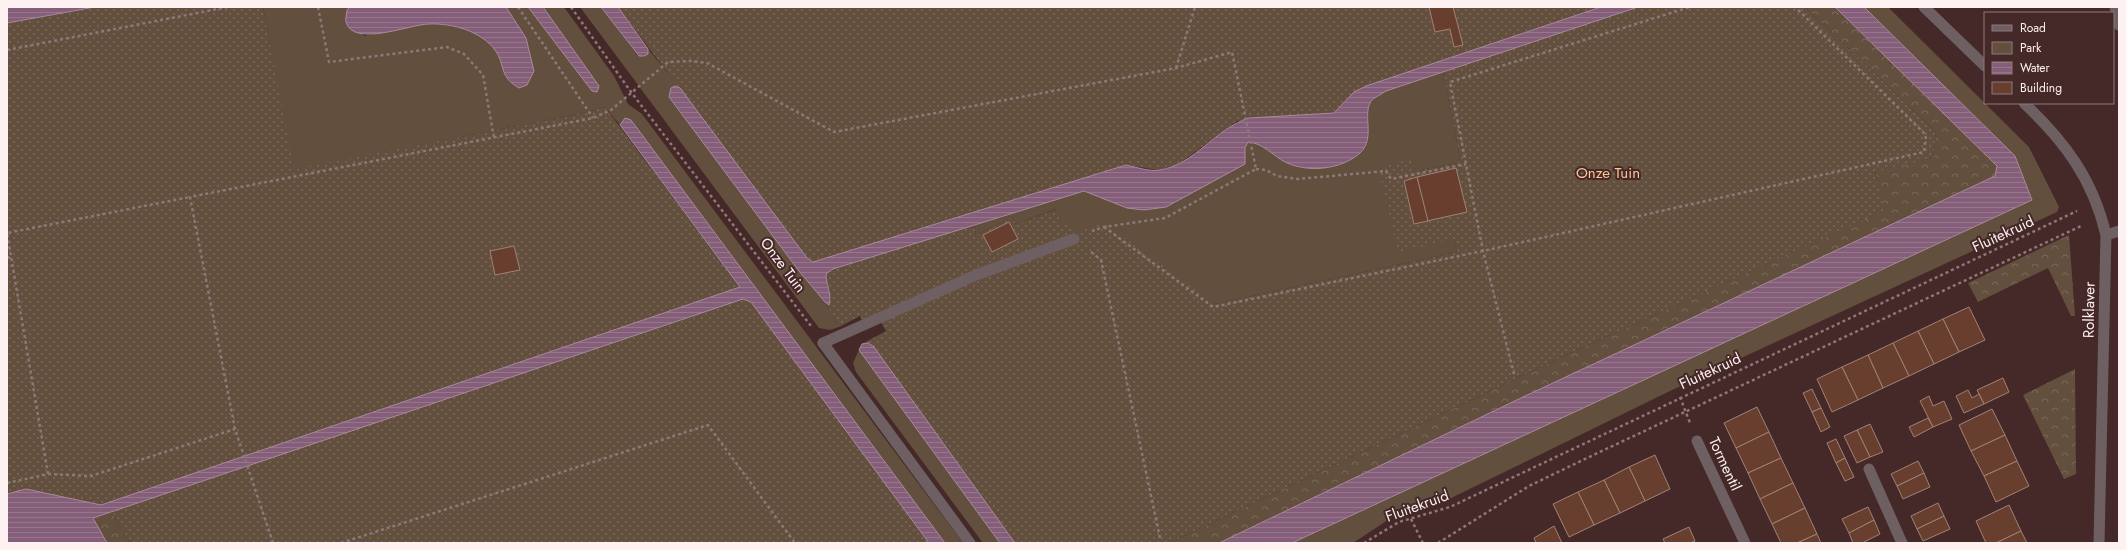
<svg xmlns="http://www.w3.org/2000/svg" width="2126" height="550" viewBox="0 0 2126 550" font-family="Jost,sans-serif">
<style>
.green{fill:#634f3d}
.forest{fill:url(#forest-crowns)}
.garden{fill:url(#garden-dots)}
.water{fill:url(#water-rules);stroke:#a98a9e}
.building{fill:#683f2f;stroke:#a18276}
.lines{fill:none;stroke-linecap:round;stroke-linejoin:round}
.path{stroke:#8d7777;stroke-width:2.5;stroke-dasharray:3 3;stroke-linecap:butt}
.service{stroke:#6e5f63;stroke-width:11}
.minor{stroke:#6e5f63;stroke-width:11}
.tertiary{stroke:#6e5f63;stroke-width:11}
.labels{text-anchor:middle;stroke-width:4;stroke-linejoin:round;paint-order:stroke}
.park-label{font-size:15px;fill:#fcc590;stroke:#452828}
.street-label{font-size:15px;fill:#fdf1f1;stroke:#452828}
</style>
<defs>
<pattern id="forest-crowns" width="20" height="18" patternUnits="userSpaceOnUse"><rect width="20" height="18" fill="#634f3d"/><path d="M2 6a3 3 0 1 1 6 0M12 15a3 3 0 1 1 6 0" fill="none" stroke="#7a695a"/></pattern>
<pattern id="garden-dots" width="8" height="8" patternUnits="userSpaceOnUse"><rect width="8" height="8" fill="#634f3d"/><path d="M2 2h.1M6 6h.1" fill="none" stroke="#7a695a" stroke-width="1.8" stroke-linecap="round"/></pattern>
<pattern id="water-rules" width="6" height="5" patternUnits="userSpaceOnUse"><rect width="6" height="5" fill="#855e7a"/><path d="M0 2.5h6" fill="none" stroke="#97768d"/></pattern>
</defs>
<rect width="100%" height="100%" fill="#452828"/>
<!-- green -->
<g class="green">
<path d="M 263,7 L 350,7 L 347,10 L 364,36 C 383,32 411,24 430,24 C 452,24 482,31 496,51 C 506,65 500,77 519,88 L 526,38 L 506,7 L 528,7 L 592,91 L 597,92 L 599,86 L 543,7 L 564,7 L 614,76 L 628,104 L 642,114 L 963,543 L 945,543 L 631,120 L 622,121 L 620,125 L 605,107 L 583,113 L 293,170 Z"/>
<path d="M 580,7 L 601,7 L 638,56 L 644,56 L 647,54 L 648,49 L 680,88 L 675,86 L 669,97 L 799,271 L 825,302 L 839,327 L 830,330 L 819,328 Z"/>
<path d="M 1864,7 L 1888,7 L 2029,147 L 2059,207 L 2057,212 L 1670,391 L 1443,502 L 1394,516 L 1353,543 L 1292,543 L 2032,200 L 2015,156 Z"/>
<path d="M 1443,72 L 1460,159 L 1457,163 L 1415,171 L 1412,159 L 1380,169 L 1454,239 L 1457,252 L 1215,304 L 1075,234 L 1061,223 L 1056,209 L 1016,224 L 1012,217 L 976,235 L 974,225 L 1084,191 L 1089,192 L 1245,154 L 1245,148 L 1248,142 C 1262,143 1272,154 1284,161 C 1297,170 1313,168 1328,167 L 1368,118 L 1368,106 L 1374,98 L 1386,91 Z"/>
<path d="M 859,350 L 1000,543 L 983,543 L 856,372 L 853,363 Z"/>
</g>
<!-- forest -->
<g class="forest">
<path d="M 1805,7 L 1835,7 L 1997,166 L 1995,176 L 1523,397 L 1219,543 L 1169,543 L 1566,355 L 1885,210 L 1875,171 L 1933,158 L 1936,132 Z"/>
<path d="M 2069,235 L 2075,316 L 2071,316 L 2048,268 L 1978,302 L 1968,283 Z"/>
<path d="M 2075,369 L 2076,474 L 2064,479 L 2023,395 Z"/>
<path d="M 111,511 L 130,543 L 107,543 L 93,518 Z"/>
</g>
<!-- garden -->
<g class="garden">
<path d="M 95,7 L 263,7 L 294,169 L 583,113 L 605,107 L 740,287 L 101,505 L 26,489 L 7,494 L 7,23 Z"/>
<path d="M 618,7 L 1601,7 L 1366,86 L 1354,92 L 1334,113 L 1237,121 L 1176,166 L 1158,170 L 1126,165 L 813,262 L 807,258 Z"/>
<path d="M 1638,7 L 1805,7 L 1936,132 L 1933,158 L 1875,172 L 1886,210 L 1566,355 L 1169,543 L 1015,543 L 874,347 L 868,343 L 862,344 L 886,331 L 879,319 L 864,325 L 860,316 L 839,327 L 825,302 L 829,304 C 832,294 826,285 826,274 L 833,269 L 974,225 L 976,235 L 1012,217 L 1016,224 L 1057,209 L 1061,223 L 1067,222 L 1075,234 L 1103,222 L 1215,304 L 1457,252 L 1454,239 L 1398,252 L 1379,169 L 1412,158 L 1415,171 L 1457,163 L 1460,159 L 1443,72 Z"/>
<path d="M 743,299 L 751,302 L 929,543 L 130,543 L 111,511 Z"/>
</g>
<!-- water -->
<g class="water">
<path d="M 7,7 L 95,7 L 7,23 Z"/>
<path d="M 350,7 L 506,7 L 526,38 L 534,71 L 527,85 L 519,88 C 498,76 506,65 495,50 C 481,31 452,23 429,24 C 411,24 353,48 346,22 C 345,19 347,13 347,10 Z"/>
<path d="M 528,7 L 543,7 L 599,86 L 597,92 L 592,91 Z"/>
<path d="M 601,7 L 618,7 L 648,49 L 648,54 L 644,56 L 639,56 Z"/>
<path d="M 1601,7 L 1638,7 L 1386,91 C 1382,94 1377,96 1373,99 C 1360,112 1377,137 1360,153 C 1341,170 1307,173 1285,162 C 1272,155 1263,143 1248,142 L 1245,148 L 1245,164 L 1166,207 L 1144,210 L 1127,208 L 1084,191 L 833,269 L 826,274 C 826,285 832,294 829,305 L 825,302 L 799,271 L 669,97 L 671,88 L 675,86 L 680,88 L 807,258 L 813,262 L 1126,165 C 1136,167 1150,172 1160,170 C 1194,165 1216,128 1249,118 L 1334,113 L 1354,92 L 1366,86 Z"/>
<path d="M 1835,7 L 1864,7 L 2015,156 L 2032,200 L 1292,543 L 1219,543 L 1523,397 L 1995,176 L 1997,166 Z"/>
<path d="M 625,118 L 631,120 L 945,543 L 929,543 L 751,302 L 743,299 L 93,518 L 107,543 L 7,543 L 7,494 L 26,489 L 101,505 L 740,287 L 620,125 Z"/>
<path d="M 868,343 L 874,347 L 1015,543 L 1000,543 L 859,350 L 862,344 Z"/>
</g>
<!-- building -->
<g class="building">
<path d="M 1429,7 L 1453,7 L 1463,45 L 1454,47 L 1450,29 L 1435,32 Z"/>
<path d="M 1456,168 L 1467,212 L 1427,221 L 1417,177 Z"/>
<path d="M 1417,177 L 1428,221 L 1414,224 L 1404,181 Z"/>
<path d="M 1009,222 L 1018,239 L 992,252 L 983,235 Z"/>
<path d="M 514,246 L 520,270 L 495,275 L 490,251 Z"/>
<path d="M 1969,307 L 1985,340 L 1959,352 L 1943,319 Z"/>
<path d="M 1943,319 L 1959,352 L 1934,364 L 1918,331 Z"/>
<path d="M 1918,331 L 1934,364 L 1909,376 L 1893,343 Z"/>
<path d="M 1893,343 L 1909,376 L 1883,388 L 1868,355 Z"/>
<path d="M 1868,355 L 1883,388 L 1858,400 L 1842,367 Z"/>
<path d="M 1842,367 L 1858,400 L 1832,412 L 1817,379 Z"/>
<path d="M 2003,378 L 2009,392 L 1984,404 L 1977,390 Z"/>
<path d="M 1812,389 L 1821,408 L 1812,412 L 1803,393 Z"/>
<path d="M 1968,390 L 1972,398 L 1979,394 L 1984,404 L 1964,413 L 1956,396 Z"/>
<path d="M 1929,396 L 1933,406 L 1944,401 L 1952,419 L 1933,427 L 1920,401 Z"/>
<path d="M 1757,407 L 1769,432 L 1736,448 L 1724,423 Z"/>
<path d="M 1821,408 L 1830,427 L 1821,432 L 1812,412 Z"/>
<path d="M 1992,409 L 2005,435 L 1971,451 L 1959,425 Z"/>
<path d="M 1928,418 L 1933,427 L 1914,437 L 1909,427 Z"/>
<path d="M 1870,424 L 1883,452 L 1870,457 L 1857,430 Z"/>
<path d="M 1857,430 L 1870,457 L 1857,463 L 1844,436 Z"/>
<path d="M 1769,432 L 1781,458 L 1748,473 L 1736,448 Z"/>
<path d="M 2005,435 L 2017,461 L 1984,476 L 1971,451 Z"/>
<path d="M 1836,439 L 1845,458 L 1836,463 L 1827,443 Z"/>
<path d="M 1655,455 L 1670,489 L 1645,501 L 1629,467 Z"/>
<path d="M 1781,458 L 1793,483 L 1760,499 L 1748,473 Z"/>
<path d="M 1845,458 L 1854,477 L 1845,481 L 1836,463 Z"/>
<path d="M 1918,461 L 1924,473 L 1897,486 L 1891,474 Z"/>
<path d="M 2017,461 L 2029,486 L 1996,502 L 1984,476 Z"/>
<path d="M 1629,467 L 1645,501 L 1620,513 L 1604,480 Z"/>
<path d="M 1924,473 L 1930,487 L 1903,499 L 1897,486 Z"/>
<path d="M 1604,480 L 1620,513 L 1594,525 L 1578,492 Z"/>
<path d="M 1793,483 L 1805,508 L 1772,524 L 1760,499 Z"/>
<path d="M 1578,492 L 1594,525 L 1569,537 L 1553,504 Z"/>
<path d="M 1938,503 L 1944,516 L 1917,529 L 1911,516 Z"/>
<path d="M 2009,505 L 2021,531 L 1996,543 L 1986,543 L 1976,521 Z"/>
<path d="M 1868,507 L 1874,520 L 1849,533 L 1842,519 Z"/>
<path d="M 1805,508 L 1817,534 L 1797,543 L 1781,543 L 1772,524 Z"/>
<path d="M 1944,516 L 1950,529 L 1923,541 L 1917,529 Z"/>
<path d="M 1874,520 L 1880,534 L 1862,543 L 1853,543 L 1849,533 Z"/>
<path d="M 1554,526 L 1562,543 L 1536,543 L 1534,538 Z"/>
<path d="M 1689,527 L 1695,541 L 1690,543 L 1665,543 L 1663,539 Z"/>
<path d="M 2021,531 L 2027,543 L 1996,543 Z"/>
<path d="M 1817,534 L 1821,543 L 1797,543 Z"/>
</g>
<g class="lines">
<!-- path -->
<g class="path">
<path d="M 318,7 L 329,62 L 447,47 L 464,54 L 483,75 L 494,138"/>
<path d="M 518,7 L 593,118"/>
<path d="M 571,7 L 631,92 L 811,326"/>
<path d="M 7,50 L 228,7"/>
<path d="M 1176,68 L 1195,7"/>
<path d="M 1256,169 L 1266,170 L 1277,176 L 1298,179 L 1386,171 L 1391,179 L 1466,164"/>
<path d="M 1104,227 L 1213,307 L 1483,251 L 1924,152 L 1926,135 L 1795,7"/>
<path d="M 1091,252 L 1101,260 L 1160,538"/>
<path d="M 7,258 L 11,257"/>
<path d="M 1514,374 L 1483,251 L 1450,82 L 1690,7"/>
<path d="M 1680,397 L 1690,423"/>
<path d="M 48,474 L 7,233 L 190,197"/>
<path d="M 7,483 L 49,474 L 91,476 L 235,429"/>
<path d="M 1411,519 L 1423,543"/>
<path d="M 273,543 L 235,429 L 190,197 L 593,118 L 611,110 L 668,62 L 691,61 L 707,63 L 834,132 L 1176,68 L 1232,52 L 1256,169 L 1165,218 L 1104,227 L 1092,231"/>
<path d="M 341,543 L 708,425 L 795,543"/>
<path d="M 1364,543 L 1399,522 L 1450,507 L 2077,211"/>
<path d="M 1438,543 L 1529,486 L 1587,458 L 2081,226"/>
</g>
<!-- service -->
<g class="service">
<path d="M 823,343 L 976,275 L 1074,239"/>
<path d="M 1869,469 L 1902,543"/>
</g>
<!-- minor -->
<g class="minor">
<path d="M 2115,7 L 2119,25"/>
<path d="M 2106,235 L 2119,231"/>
<path d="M 823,343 L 970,543"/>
<path d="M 1697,441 L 1745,543"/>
</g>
<!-- tertiary -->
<g class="tertiary">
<path d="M 1924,7 L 1985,66"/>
<path d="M 2024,103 C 2065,142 2093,179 2106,235 L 2099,543"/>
</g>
</g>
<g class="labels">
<!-- park labels -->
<g class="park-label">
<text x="1608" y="178">Onze Tuin</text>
</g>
<!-- street labels -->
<g class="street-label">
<text transform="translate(2003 234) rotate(-25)" y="5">Fluitekruid</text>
<text transform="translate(783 265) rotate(53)" y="5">Onze Tuin</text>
<text transform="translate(2089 310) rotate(-89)" y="5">Rolklaver</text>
<text transform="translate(1710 371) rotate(-25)" y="5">Fluitekruid</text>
<text transform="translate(1725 464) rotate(65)" y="5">Tormentil</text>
<text transform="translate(1417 506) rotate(-20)" y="5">Fluitekruid</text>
</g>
</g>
<!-- border -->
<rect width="2126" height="550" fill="none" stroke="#fdf1f1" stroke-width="16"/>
<!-- legend -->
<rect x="1984" y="12" width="130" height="92" fill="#452828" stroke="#8f7878"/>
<rect x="1992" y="25" width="20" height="6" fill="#6e5f63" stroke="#8f7878"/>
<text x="2020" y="32" font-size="12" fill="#fdf1f1">Road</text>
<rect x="1992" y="42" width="20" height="12" fill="#634f3d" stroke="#8f7878"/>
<text x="2020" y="52" font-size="12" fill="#fdf1f1">Park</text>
<rect x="1992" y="62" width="20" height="12" fill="url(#water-rules)" stroke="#8f7878"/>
<text x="2020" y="72" font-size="12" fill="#fdf1f1">Water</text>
<rect x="1992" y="82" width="20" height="12" fill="#683f2f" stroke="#8f7878"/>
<text x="2020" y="92" font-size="12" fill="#fdf1f1">Building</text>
</svg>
